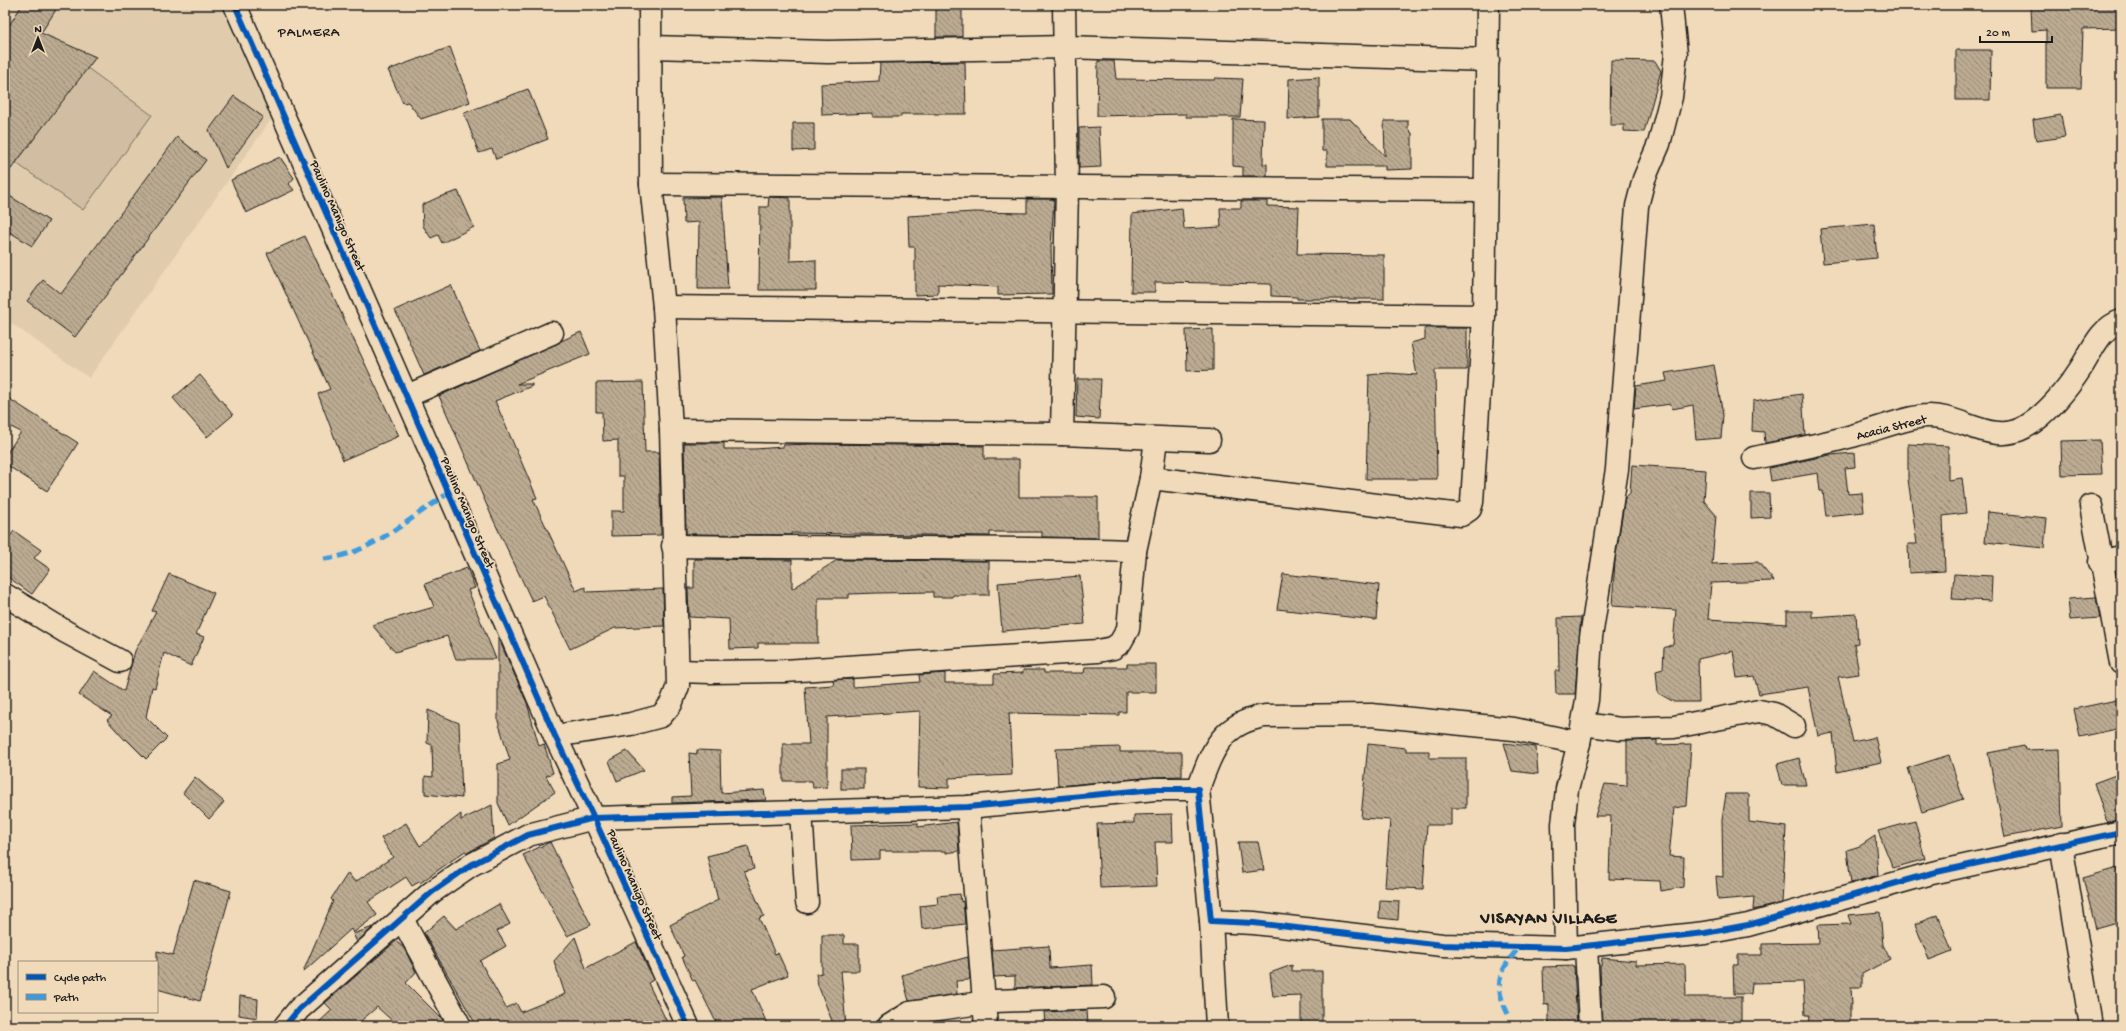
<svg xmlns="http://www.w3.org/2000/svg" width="2126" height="1031" viewBox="0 0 2126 1031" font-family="'Gochi Hand',sans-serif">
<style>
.built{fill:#e0ccad}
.pitch{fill:#d1bea2;stroke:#766d5f}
.building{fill:url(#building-back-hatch);stroke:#1c1c1c}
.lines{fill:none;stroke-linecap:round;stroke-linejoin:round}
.minor-casing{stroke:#1c1c1c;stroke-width:25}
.minor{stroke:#f0dab9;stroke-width:22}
.quiet{stroke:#3c9bdf;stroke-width:5;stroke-dasharray:10 5;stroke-linecap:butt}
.cycleway-casing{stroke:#f0dab9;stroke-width:8}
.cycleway{stroke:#0057b8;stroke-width:6}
.labels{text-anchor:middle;stroke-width:3.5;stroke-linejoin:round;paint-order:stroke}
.street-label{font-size:13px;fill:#1c1c1c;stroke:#f0dab9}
.neighbourhood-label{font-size:14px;letter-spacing:1px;fill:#1c1c1c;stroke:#f0dab9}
.district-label{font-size:17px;font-weight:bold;letter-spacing:1px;fill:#1c1c1c;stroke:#f0dab9}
</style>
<defs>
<pattern id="building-back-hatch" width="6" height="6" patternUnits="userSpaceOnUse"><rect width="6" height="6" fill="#bcab92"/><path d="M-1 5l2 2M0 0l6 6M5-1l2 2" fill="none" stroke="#988a76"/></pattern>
</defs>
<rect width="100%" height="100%" fill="#f0dab9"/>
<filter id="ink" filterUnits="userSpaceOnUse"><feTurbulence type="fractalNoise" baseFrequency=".025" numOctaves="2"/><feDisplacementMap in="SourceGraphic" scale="8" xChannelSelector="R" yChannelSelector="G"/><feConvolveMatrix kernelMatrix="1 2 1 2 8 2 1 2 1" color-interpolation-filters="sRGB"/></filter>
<g filter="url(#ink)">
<!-- built -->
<path class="built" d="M 5,5 L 223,5 L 275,114 L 89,378 L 5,319 Z"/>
<!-- pitch -->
<path class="pitch" d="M 86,67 L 152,115 L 83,210 L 16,163 Z"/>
<!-- building -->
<g class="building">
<path d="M 22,5 L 59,5 L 41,33 L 96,57 L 5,177 L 5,32 Z"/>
<rect x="936" y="5" width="26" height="32"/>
<path d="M 2031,5 L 2120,5 L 2121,28 L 2083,29 L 2081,88 L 2046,88 L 2046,30 L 2032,31 Z"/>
<path d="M 450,47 L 470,102 L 421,119 L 408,102 L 403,103 L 388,70 Z"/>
<path d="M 1956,50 L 1991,50 L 1990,100 L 1956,100 Z"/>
<path d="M 1611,60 L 1655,61 L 1661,71 L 1644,132 L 1624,131 L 1624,125 L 1610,125 Z"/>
<path d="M 1098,61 L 1114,61 L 1116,79 L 1214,80 L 1215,78 L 1243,79 L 1240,117 L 1186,117 L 1186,114 L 1097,116 Z"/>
<path d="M 965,62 L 966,114 L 901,114 L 901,117 L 873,117 L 873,113 L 822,115 L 821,84 L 879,81 L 880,63 Z"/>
<path d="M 1319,77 L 1319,117 L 1288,119 L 1289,79 Z"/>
<path d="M 528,89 L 548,139 L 496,159 L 492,149 L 479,153 L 464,113 Z"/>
<path d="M 234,96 L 263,117 L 226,168 L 209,130 Z"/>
<path d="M 2061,115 L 2065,137 L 2036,141 L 2033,120 Z"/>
<path d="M 1233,119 L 1264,120 L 1263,164 L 1267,164 L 1267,176 L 1243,176 L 1243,167 L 1233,166 Z"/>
<path d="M 1322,119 L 1350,119 L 1385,156 L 1384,121 L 1408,121 L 1408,129 L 1412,133 L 1412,169 L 1385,170 L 1385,166 L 1327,166 L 1327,151 L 1322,151 Z"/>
<path d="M 793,123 L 814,123 L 814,150 L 793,151 Z"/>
<path d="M 1099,127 L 1101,167 L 1079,168 L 1079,128 Z"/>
<path d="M 177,137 L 206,160 L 75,337 L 27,301 L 43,280 L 61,294 Z"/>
<path d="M 280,157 L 294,178 L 289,184 L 294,190 L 246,213 L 231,180 Z"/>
<path d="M 458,191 L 474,227 L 442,243 L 438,235 L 431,238 L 423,226 L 422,205 L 439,197 Z"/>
<path d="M 5,193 L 49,221 L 32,246 L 5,229 Z"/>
<path d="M 722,197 L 728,289 L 698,289 L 699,222 L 684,223 L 683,198 Z"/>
<path d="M 769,197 L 790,198 L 790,261 L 816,260 L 816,290 L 759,290 L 760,207 L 768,207 Z"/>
<path d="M 1027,199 L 1054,199 L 1051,246 L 1052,294 L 998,295 L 998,287 L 938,284 L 938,294 L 915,295 L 915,247 L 909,247 L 908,216 L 974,212 L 1027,213 Z"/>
<path d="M 1241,201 L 1267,201 L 1267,206 L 1299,207 L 1297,254 L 1384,255 L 1384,299 L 1297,299 L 1297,297 L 1271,296 L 1271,284 L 1155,282 L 1155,292 L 1131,292 L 1132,214 L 1182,208 L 1184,229 L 1221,227 L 1220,208 L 1241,208 Z"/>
<path d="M 1874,224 L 1877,258 L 1823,263 L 1820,229 Z"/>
<path d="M 305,236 L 399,436 L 343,460 L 318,394 L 330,389 L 267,253 Z"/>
<path d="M 451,285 L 480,351 L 424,375 L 395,310 Z"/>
<path d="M 1425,328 L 1467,328 L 1467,370 L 1435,370 L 1437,479 L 1366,479 L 1369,375 L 1388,373 L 1417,375 L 1411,343 L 1425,339 Z"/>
<path d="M 1213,329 L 1213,370 L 1187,371 L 1186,330 Z"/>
<path d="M 581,332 L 590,354 L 517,384 L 532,384 L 532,386 L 495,401 L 537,498 L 533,499 L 576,591 L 585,587 L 587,592 L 663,589 L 664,626 L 615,628 L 570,649 L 544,596 L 532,601 L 492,517 L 439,396 Z"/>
<path d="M 1714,365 L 1723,415 L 1721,438 L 1696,440 L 1693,405 L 1672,409 L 1671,404 L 1634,409 L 1636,386 L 1667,381 L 1665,373 Z"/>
<path d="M 200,375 L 233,415 L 207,437 L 173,398 Z"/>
<path d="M 1077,379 L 1101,379 L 1099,419 L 1076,417 Z"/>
<path d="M 643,382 L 645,452 L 659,452 L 661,535 L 611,536 L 611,511 L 624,511 L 624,476 L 618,476 L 618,440 L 603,441 L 602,412 L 596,412 L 596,383 Z"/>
<path d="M 1802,394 L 1805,435 L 1765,443 L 1764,432 L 1752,431 L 1753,401 Z"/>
<path d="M 5,396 L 78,443 L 47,491 L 5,464 L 5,456 L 21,432 L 5,424 Z"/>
<path d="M 2100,440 L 2102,474 L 2062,475 L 2061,441 Z"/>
<path d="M 684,443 L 724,443 L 724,449 L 755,449 L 783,447 L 783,445 L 813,444 L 984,446 L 984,459 L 1019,459 L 1019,497 L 1098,497 L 1098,538 L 1042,537 L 1042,532 L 990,532 L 990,536 L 791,533 L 791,535 L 686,534 Z"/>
<path d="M 1908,444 L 1948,446 L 1948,480 L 1962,478 L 1966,513 L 1943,516 L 1945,571 L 1909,573 L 1908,544 L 1917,544 L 1908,479 Z"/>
<path d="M 1854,453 L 1855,467 L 1845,468 L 1848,494 L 1862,493 L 1864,512 L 1826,516 L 1823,491 L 1820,491 L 1818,473 L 1771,481 L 1769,468 L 1830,455 Z"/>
<path d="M 1632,465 L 1706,470 L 1704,501 L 1716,515 L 1712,564 L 1758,562 L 1774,581 L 1711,583 L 1708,619 L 1787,624 L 1787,611 L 1812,611 L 1812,617 L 1856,614 L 1858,643 L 1854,644 L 1859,674 L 1838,677 L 1853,742 L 1875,737 L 1881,762 L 1837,772 L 1833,733 L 1818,736 L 1808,687 L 1759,694 L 1754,676 L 1737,678 L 1733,651 L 1698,659 L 1699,702 L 1674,702 L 1658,693 L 1656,671 L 1663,669 L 1664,648 L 1673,644 L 1676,610 L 1612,606 L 1615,561 L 1625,498 L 1630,493 Z"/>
<path d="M 1751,493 L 1769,493 L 1770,517 L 1751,518 Z"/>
<path d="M 1988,512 L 2047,518 L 2044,548 L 1985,542 Z"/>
<path d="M 14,531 L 41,550 L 34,558 L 50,569 L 32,594 L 5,575 L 5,543 Z"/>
<path d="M 694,559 L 792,560 L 792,589 L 837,560 L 989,561 L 989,595 L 953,595 L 952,597 L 933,597 L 933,592 L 878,593 L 849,594 L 849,598 L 818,598 L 818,643 L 758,643 L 758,648 L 730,649 L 729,619 L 689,617 L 688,588 L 694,588 Z"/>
<path d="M 467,568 L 475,588 L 468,590 L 496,659 L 456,659 L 447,636 L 395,652 L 372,625 L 434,607 L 425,584 Z"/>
<path d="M 169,574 L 214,593 L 196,634 L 204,637 L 191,666 L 164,653 L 155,688 L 152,687 L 146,717 L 167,738 L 146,759 L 126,739 L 125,740 L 107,720 L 112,716 L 79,695 L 94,671 L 124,691 L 135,651 L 156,612 L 152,611 Z"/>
<path d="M 1283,574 L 1379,585 L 1376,620 L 1277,609 Z"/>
<path d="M 1954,574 L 1992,576 L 1991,601 L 1952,599 Z"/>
<path d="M 1080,576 L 1085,624 L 1002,631 L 998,583 Z"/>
<path d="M 2096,597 L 2100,618 L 2070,620 L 2068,599 Z"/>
<path d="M 1581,617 L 1575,694 L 1556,694 L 1555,671 L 1559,671 L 1558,618 Z"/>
<path d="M 498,637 L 527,703 L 539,746 L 544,744 L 553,773 L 546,776 L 555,792 L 508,825 L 498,803 L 498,764 L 510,760 L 498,721 Z"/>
<path d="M 1127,664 L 1156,664 L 1156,692 L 1126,692 L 1126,712 L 1119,712 L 1119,715 L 1009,713 L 1012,775 L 949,778 L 949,788 L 918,787 L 920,711 L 827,717 L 827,787 L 813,788 L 812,781 L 783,781 L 783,744 L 809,744 L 805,687 L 834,685 L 833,680 L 853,679 L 853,687 L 920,682 L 919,675 L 945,673 L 945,683 L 994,683 L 994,674 L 1023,673 L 1023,670 L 1044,670 L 1044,673 L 1084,673 L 1085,667 L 1127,667 Z"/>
<path d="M 2121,699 L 2121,728 L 2080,737 L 2074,709 Z"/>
<path d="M 428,710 L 459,723 L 462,798 L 425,794 L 425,776 L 433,777 L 432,745 L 427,743 Z"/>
<path d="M 1657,740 L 1657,745 L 1691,744 L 1687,806 L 1674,808 L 1669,856 L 1684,857 L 1683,887 L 1661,891 L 1660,881 L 1609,879 L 1611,816 L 1595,816 L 1605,784 L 1627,786 L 1627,741 Z"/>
<path d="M 1504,743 L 1536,747 L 1538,774 L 1512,771 Z"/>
<path d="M 1368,744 L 1406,748 L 1406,751 L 1429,751 L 1429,758 L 1466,758 L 1466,808 L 1451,808 L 1451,825 L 1427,825 L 1423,889 L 1385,887 L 1390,820 L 1361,818 Z"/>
<path d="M 2024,746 L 2025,750 L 2060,749 L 2062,826 L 2005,837 L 1988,753 Z"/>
<path d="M 1120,747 L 1120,752 L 1182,752 L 1182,776 L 1154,777 L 1058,786 L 1056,749 Z"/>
<path d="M 697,750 L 720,751 L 721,793 L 764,790 L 766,800 L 672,803 L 672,797 L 691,796 L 689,753 L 697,754 Z"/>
<path d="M 627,751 L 644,770 L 617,781 L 609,761 Z"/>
<path d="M 1949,755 L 1963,799 L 1922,812 L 1908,768 Z"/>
<path d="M 1799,758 L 1806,785 L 1782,785 L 1777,764 Z"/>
<rect x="841" y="769" width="23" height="20"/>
<path d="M 2121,773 L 2121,820 L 2107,822 L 2094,783 Z"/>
<path d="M 195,777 L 224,802 L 209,819 L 183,793 Z"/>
<path d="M 1726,794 L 1749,794 L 1749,822 L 1786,827 L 1782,903 L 1753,910 L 1754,897 L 1718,900 L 1716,876 L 1723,877 L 1722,820 Z"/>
<path d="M 492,805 L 494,838 L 467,853 L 465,851 L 420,883 L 419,882 L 412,886 L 406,877 L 368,902 L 377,915 L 353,933 L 351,929 L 303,972 L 333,901 L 331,899 L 348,873 L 355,882 L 393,857 L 381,838 L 406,823 L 420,846 L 461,814 L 461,820 Z"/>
<path d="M 1172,814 L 1173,842 L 1155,842 L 1157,886 L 1100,888 L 1097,824 L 1134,823 L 1134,815 Z"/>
<path d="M 1915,821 L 1925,859 L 1893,868 L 1878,831 Z"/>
<path d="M 957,822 L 959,851 L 946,853 L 946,851 L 880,851 L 880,859 L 852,860 L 851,825 L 918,823 L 918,827 Z"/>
<path d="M 1875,836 L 1878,875 L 1851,883 L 1847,850 L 1860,846 Z"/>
<path d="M 550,842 L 591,925 L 567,936 L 523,855 Z"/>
<path d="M 1238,842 L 1258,842 L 1264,870 L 1242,873 Z"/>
<path d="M 748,846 L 754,869 L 744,871 L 764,916 L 759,918 L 775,954 L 778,953 L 788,975 L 752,989 L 768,1026 L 718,1026 L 695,980 L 693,981 L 682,957 L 684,956 L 670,925 L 718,900 L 707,856 Z"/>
<path d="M 2117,868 L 2121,882 L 2121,922 L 2096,929 L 2083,878 Z"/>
<path d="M 194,880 L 231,891 L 200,1001 L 157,989 L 157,951 L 173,955 Z"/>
<path d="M 960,894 L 961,902 L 963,901 L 965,924 L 922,929 L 920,906 L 938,904 L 937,896 Z"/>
<path d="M 1380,900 L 1399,901 L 1398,920 L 1379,918 Z"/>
<path d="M 499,904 L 510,924 L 497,931 L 506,946 L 480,961 L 506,1008 L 516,1003 L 521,1012 L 565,994 L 554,961 L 575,937 L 586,968 L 636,942 L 653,980 L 648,983 L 669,1026 L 472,1026 L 475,1023 L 424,933 L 444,916 L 456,929 Z"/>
<path d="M 1880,912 L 1883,945 L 1890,959 L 1862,974 L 1862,987 L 1851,987 L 1852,1005 L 1850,1005 L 1850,1026 L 1808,1026 L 1809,1015 L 1805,1015 L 1803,982 L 1752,983 L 1751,994 L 1734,994 L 1733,965 L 1738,965 L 1738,955 L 1762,955 L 1762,944 L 1819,943 L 1818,925 L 1851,924 L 1848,915 Z"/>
<path d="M 1938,915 L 1952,951 L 1929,960 L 1915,924 Z"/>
<path d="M 373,927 L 357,942 L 353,934 Z"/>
<path d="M 822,935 L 844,935 L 844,944 L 859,944 L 859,971 L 841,971 L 846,1026 L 834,1026 L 818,985 L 816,974 L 822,973 Z"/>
<path d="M 396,941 L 404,948 L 416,972 L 406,983 L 443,1020 L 446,1026 L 398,1026 L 377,1007 L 355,1026 L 315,1026 L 332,1010 L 325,1003 Z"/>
<path d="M 1049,946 L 1050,968 L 1092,965 L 1093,985 L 1015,988 L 1015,976 L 994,977 L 992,950 Z"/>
<path d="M 968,957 L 970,978 L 968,980 L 956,981 L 957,994 L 909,1001 L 902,975 Z"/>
<path d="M 1602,958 L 1636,961 L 1636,965 L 1685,964 L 1686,997 L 1741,997 L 1741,1024 L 1602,1026 L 1600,966 L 1601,966 Z"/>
<path d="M 1292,965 L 1292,971 L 1322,971 L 1322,1026 L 1301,1026 L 1301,995 L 1273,996 L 1270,973 Z"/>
<path d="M 1574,966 L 1577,1026 L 1549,1026 L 1549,1004 L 1544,1005 L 1543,967 Z"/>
<path d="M 240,996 L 258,999 L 257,1018 L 239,1015 Z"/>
<path d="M 1087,1010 L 1088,1026 L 1045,1026 L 1044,1012 Z"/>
</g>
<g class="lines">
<defs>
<g id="minor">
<path d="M 235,5 L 555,736 L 594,818 L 688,1026"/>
<path d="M 651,47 L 828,52 L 1065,47 L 1488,60"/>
<path d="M 651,184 L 1485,190"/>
<path d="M 664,307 L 1484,316"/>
<path d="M 407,396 L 552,333"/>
<path d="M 671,430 L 1062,434 L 1209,440"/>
<path d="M 1062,434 L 1067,188 L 1064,5"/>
<path d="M 1754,458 C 1787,451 1820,445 1852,436 C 1872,431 1909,416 1928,416 C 1962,415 1991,446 2025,427 C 2046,416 2068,388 2081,368 C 2092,351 2100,328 2121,321"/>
<path d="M 1151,478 L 1461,515 L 1470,509 L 1472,502 L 1484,316 L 1488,5"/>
<path d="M 2091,506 L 2121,663"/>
<path d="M 673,546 C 827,548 981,547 1135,551"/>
<path d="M 2100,562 L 2121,557"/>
<path d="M 5,595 L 66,632 L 120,661"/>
<path d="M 678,671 L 710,672 L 784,671 L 1098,651 L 1113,648 L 1120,643 L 1128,629 L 1135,551 L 1151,478 L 1156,439"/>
<path d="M 1583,724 L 1620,729 L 1674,727 L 1759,711 L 1774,714 L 1794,726"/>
<path d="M 555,736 L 631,724 L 661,716 L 671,704 L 678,686 L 671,430 L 664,307 L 651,184 L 650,5"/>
<path d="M 1198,789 C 1212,751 1221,723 1265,716 L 1371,715 L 1514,729 L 1579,743"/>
<path d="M 968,807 L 986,1026"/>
<path d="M 801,812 L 807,902"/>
<path d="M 2061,844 L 2091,1026"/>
<path d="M 402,919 L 460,1026"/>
<path d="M 1211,921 L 1217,1026"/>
<path d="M 1586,946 L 1590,1026"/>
<path d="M 1566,948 L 1563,824 L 1567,789 L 1579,743 L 1587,700 L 1591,637 L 1617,469 L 1637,206 L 1644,179 L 1659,144 L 1671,97 L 1676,54 L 1671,5"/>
<path d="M 285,1026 L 299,1009 L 432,892 L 471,865 L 528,835 L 594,818 L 968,807 L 1155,789 L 1198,789 L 1211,921 L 1254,923 L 1442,945 L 1566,948 L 1705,933 L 1748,925 L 1932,873 L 2121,832"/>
<path d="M 889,1026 L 910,1013 L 994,1001 L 1104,997"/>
</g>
</defs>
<!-- minor casing -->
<use href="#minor" class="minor-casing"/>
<!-- minor -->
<use href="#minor" class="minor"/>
<!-- quiet -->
<g class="quiet">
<path d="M 324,559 C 372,554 409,518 449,493"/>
<path d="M 1508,1014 C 1493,983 1498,974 1519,947"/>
</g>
<defs>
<g id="cycleway">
<path d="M 235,5 L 555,736 L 594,818 L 688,1026"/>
<path d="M 285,1026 L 299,1009 L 432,892 L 471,865 L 528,835 L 594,818 L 968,807 L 1155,789 L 1198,789 L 1211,921 L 1254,923 L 1442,945 L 1566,948 L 1705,933 L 1748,925 L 1932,873 L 2121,832"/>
</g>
</defs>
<!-- cycleway casing -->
<use href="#cycleway" class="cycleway-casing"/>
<!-- cycleway -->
<use href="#cycleway" class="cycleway"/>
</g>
</g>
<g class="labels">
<!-- street labels -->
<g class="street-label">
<text transform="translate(339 215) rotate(66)" y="5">Paulino Manigo Street</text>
<text transform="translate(1891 426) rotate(-14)" y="5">Acacia Street</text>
<text transform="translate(469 512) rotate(67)" y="5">Paulino Manigo Street</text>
<text transform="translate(636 884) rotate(66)" y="5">Paulino Manigo Street</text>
</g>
<!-- neighbourhood labels -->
<g class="neighbourhood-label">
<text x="309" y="36">PALMERA</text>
</g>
<!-- district labels -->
<g class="district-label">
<text x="1549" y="923">VISAYAN VILLAGE</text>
</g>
</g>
<!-- margin -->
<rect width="2126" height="1031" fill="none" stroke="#f0dab9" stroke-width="20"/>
<rect x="10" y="10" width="2106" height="1011" fill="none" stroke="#1c1c1c" stroke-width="1.5" filter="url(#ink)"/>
<!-- legend -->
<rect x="18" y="961" width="140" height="52" fill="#f0dab9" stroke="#9b8e7a"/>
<rect x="26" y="974" width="20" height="6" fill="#0057b8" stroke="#9b8e7a"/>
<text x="54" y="981" font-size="12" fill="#1c1c1c">Cycle path</text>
<rect x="26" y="994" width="20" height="6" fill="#3c9bdf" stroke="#9b8e7a"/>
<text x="54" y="1001" font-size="12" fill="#1c1c1c">Path</text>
<!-- north arrow -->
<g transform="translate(38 38)" stroke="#f0dab9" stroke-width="3" paint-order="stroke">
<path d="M0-3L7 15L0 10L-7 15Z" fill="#1c1c1c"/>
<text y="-6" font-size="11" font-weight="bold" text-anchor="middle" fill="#1c1c1c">N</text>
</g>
<!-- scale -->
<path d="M1980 36v6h72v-6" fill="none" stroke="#1c1c1c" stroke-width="2"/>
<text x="1986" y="36" font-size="12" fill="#1c1c1c" stroke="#f0dab9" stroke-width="3" paint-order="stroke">20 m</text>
</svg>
